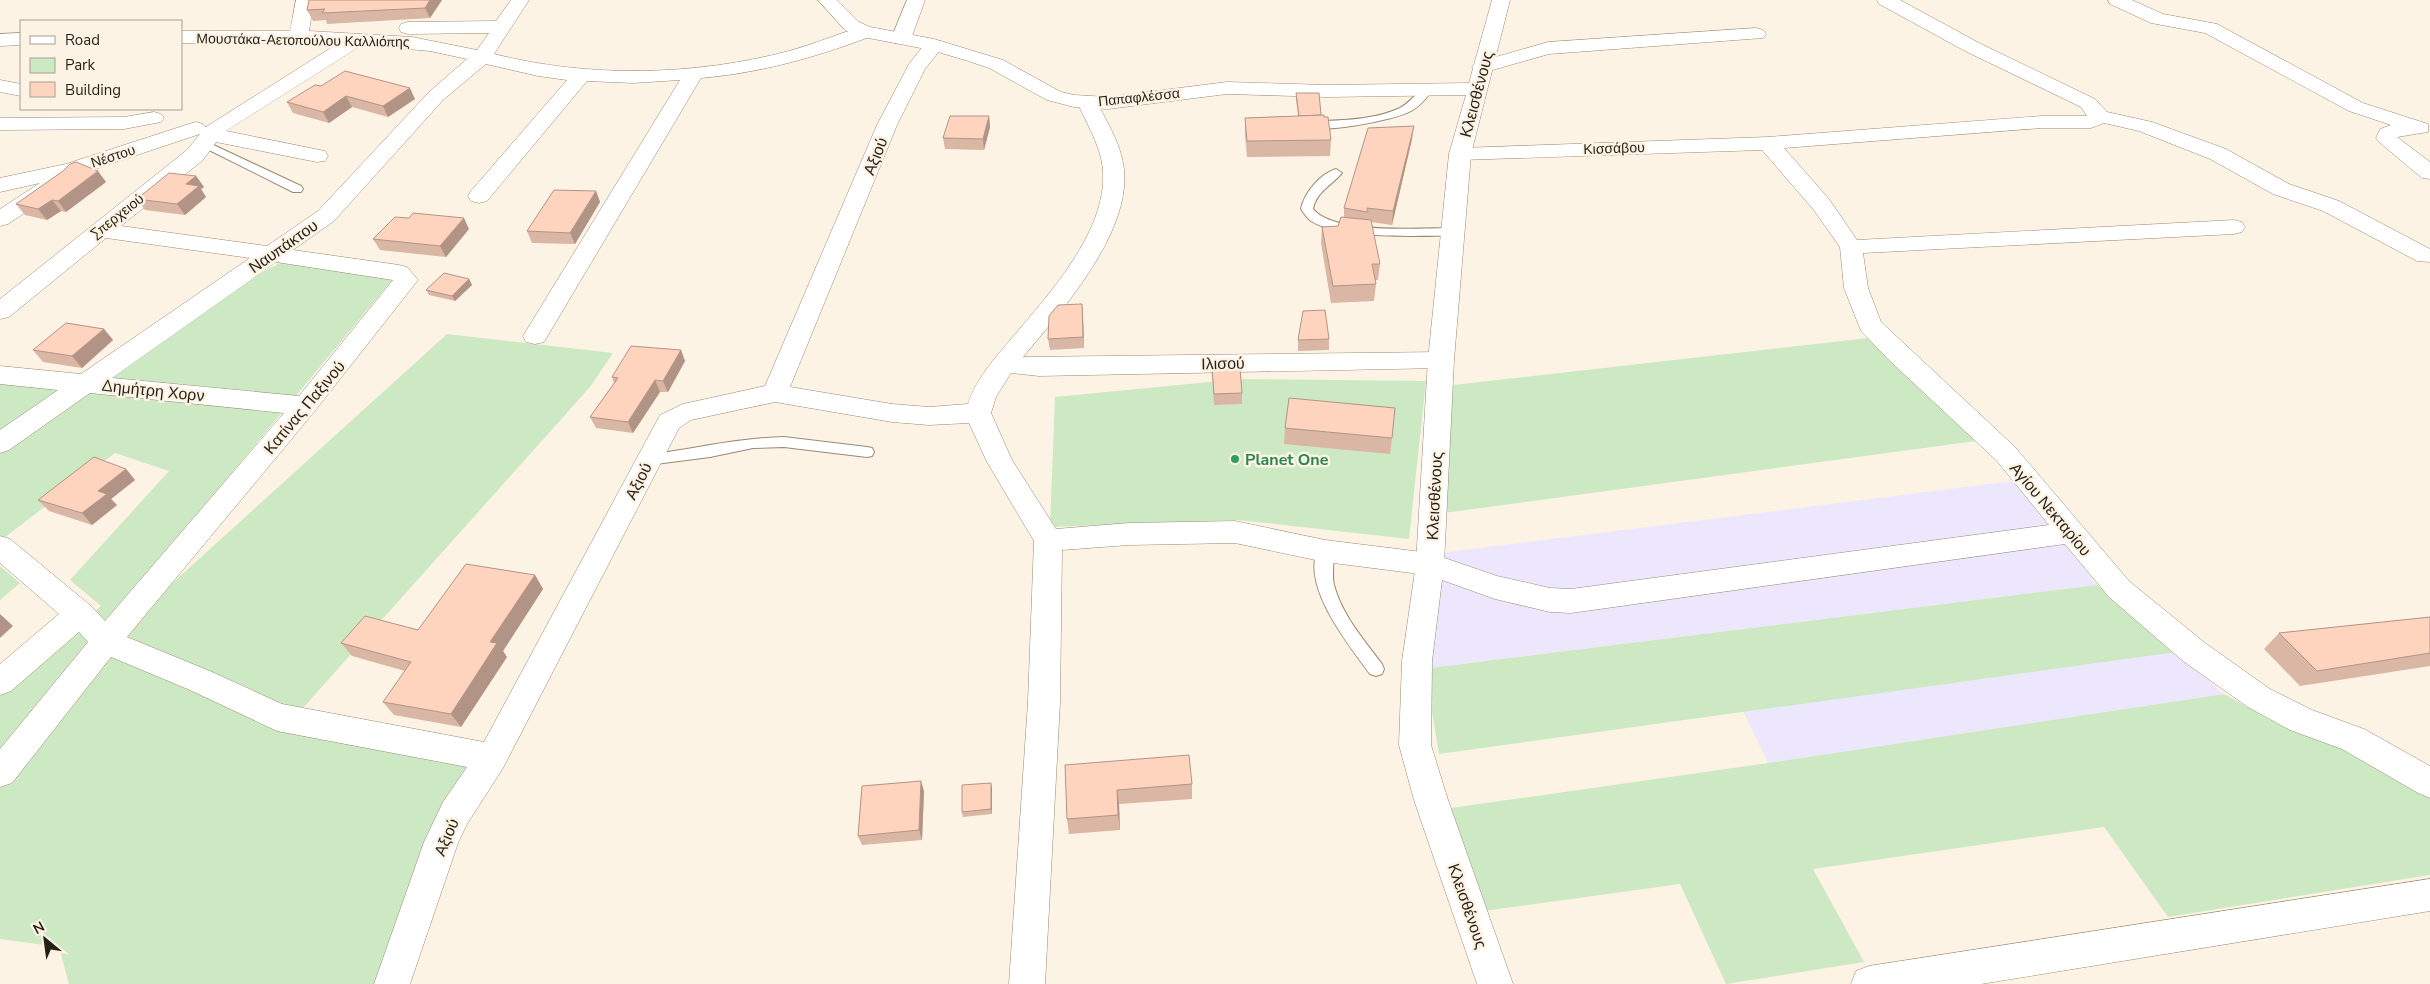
<svg xmlns="http://www.w3.org/2000/svg" width="2430" height="984" viewBox="0 0 2430 984" font-family="'Nunito Sans',sans-serif">
<style>
.industrial{fill:#ece7fd}
.green{fill:#cde9c4}
.lines{fill:none;stroke-linecap:round;stroke-linejoin:round}
.lane-casing{stroke:#998a73;stroke-width:2}
.street-casing{stroke:#998a73;stroke-width:1}
.secondary-casing{stroke:#998a73;stroke-width:1}
.lane{fill:#fff;fill-rule:evenodd}
.street{fill:#fff;fill-rule:evenodd}
.secondary{fill:#fff;fill-rule:evenodd}
.wall{fill:#dab6a4}
.shaded-wall{fill:#b29486}
.building{fill:#fed4bf;stroke:#b29486}
.leisure-dot{fill:#2e9e5b;stroke:#fdf3e4;stroke-width:2}
.labels{text-anchor:middle;stroke-width:5;stroke-linejoin:round;paint-order:stroke}
.far-street-label{font-size:14px;fill:#251f16;stroke:#fdf3e4}
.street-label{font-size:16px;fill:#251f16;stroke:#fdf3e4}
.leisure-label{font-size:16px;font-weight:bold;fill:#27864d;stroke:#fdf3e4;text-anchor:start}
</style>
<rect width="100%" height="100%" fill="#fdf3e4"/>
<!-- industrial -->
<g class="industrial">
<path d="M 2013,481 L 2046,517 L 2097,585 L 1430,668 L 1439,553 Z"/>
<path d="M 2177,652 L 2224,694 L 1768,763 L 1743,711 Z"/>
</g>
<!-- green -->
<g class="green">
<path d="M 282,262 L 393,279 L 0,752 L 0,694 L 101,606 L 70,580 L 169,471 L 115,453 L 0,541 L 0,382 L 85,390 L 226,292 Z"/>
<path d="M 447,334 L 613,353 L 590,387 L 294,718 L 480,757 L 378,984 L 69,984 L 59,947 L 0,939 L 0,783 L 146,607 Z"/>
<path d="M 1868,338 L 1976,441 L 1444,513 L 1453,385 Z"/>
<path d="M 1240,379 L 1426,381 L 1409,539 L 1238,520 L 1050,527 L 1055,397 Z"/>
<path d="M 0,566 L 20,583 L 0,600 Z"/>
<path d="M 2097,585 L 2177,652 L 1439,754 L 1431,705 L 1430,668 Z"/>
<path d="M 2224,694 L 2269,719 L 2341,746 L 2430,795 L 2430,875 L 2168,917 L 2104,827 L 1813,869 L 1864,962 L 1726,984 L 1680,884 L 1484,911 L 1451,808 L 1768,763 Z"/>
</g>
<g class="lines">
<defs>
<g id="lane">
<path d="M 1427,87 L 1432,90 C 1426,99 1420,106 1411,111 C 1396,120 1313,136 1302,125 L 1308,122 C 1338,120 1372,121 1400,108 C 1410,103 1419,89 1427,87 Z"/>
<path d="M 205,141 L 301,186 L 303,189 L 301,192 L 293,192 L 201,146 L 201,142 Z"/>
<path d="M 1336,169 L 1342,173 C 1331,186 1317,191 1313,209 C 1334,235 1421,228 1453,228 L 1459,232 L 1453,236 C 1417,235 1341,240 1311,221 C 1307,218 1304,213 1301,209 C 1304,193 1320,174 1336,169 Z"/>
<path d="M 784,437 L 867,447 L 872,448 L 874,452 L 872,456 L 867,457 L 784,447 L 753,448 L 710,457 L 648,465 L 643,464 L 641,460 L 643,456 L 648,455 C 693,449 738,438 784,437 Z"/>
<path d="M 1325,545 L 1331,547 C 1336,557 1331,573 1334,585 C 1342,615 1364,640 1382,664 L 1384,669 L 1382,674 L 1376,676 L 1370,674 C 1349,645 1299,584 1319,547 Z"/>
</g>
<g id="street">
<path d="M 296,0 L 314,0 L 309,31 L 412,37 L 477,50 L 489,33 L 408,34 L 401,32 L 399,28 L 401,24 L 408,22 L 496,21 L 511,0 L 529,0 L 494,54 C 589,78 694,76 789,51 C 815,44 839,33 865,26 L 872,28 L 875,32 L 872,36 C 817,57 760,73 701,78 L 544,342 L 535,344 L 526,342 L 523,336 L 680,80 L 633,83 L 587,81 L 487,201 L 479,203 L 471,201 L 468,196 L 471,191 L 567,80 L 538,76 L 486,64 L 443,100 L 334,221 L 293,250 L 399,265 L 407,267 L 418,280 L 314,412 L 127,637 L 212,672 L 282,704 L 484,742 L 660,415 L 683,404 L 765,386 L 877,125 L 909,64 L 927,41 L 941,41 L 944,45 L 925,69 L 897,125 L 790,387 L 892,404 L 929,407 L 968,404 C 975,380 995,358 1011,339 C 1050,293 1116,222 1101,158 C 1096,138 1085,120 1077,102 L 1080,98 L 1087,96 L 1094,98 L 1097,102 C 1106,120 1117,138 1122,158 C 1139,225 1063,309 1023,357 L 1441,352 L 1450,354 L 1454,360 L 1450,366 L 1441,368 L 1039,376 L 1011,373 L 996,397 L 991,413 L 1012,460 L 1056,529 L 1129,523 L 1235,521 L 1325,540 L 1430,553 L 1497,576 L 1550,588 L 1571,589 L 2049,525 L 1997,461 L 1890,361 L 1861,331 L 1844,288 L 1840,247 L 1813,209 L 1762,150 L 1460,160 L 1452,159 L 1449,154 L 1452,149 L 1460,148 L 1768,137 L 2042,116 L 2087,116 L 2081,107 L 1967,52 L 1879,4 L 1877,0 L 1900,0 L 1981,44 L 2095,99 L 2107,112 L 2152,122 L 2226,149 L 2289,184 L 2339,201 L 2430,249 L 2430,262 L 2417,261 L 2323,211 L 2273,194 L 2210,159 L 2139,131 L 2104,123 L 2091,128 L 2042,128 L 1784,148 L 1829,199 L 1857,240 L 2234,220 L 2242,222 L 2245,227 L 2242,232 L 2234,234 L 1863,253 L 1868,288 L 1881,322 L 2015,447 L 2129,581 L 2205,643 L 2270,689 L 2312,710 L 2364,729 L 2430,766 L 2430,798 L 2418,793 L 2342,749 L 2290,730 L 2248,707 L 2183,661 L 2109,597 L 2065,544 L 1571,613 L 1550,612 L 1495,599 L 1428,575 L 1325,562 L 1235,543 L 1129,545 L 1062,550 L 1060,702 L 1045,984 L 1009,984 L 1028,702 L 1034,541 L 987,462 L 969,423 L 929,425 L 892,422 L 775,402 L 691,420 L 679,428 L 503,768 L 467,824 L 458,843 L 410,984 L 374,984 L 424,842 L 443,802 L 467,767 L 277,731 L 190,690 L 111,657 L 12,783 L 0,787 L 0,749 L 88,642 L 79,632 L 11,691 L 0,695 L 0,664 L 59,614 L 0,563 L 0,536 L 10,539 L 91,606 L 105,621 L 284,413 L 90,393 L 9,450 L 0,453 L 0,430 L 58,390 L 0,384 L 0,366 L 81,374 L 250,258 L 106,238 L 9,317 L 0,319 L 0,299 L 187,150 L 200,134 L 80,174 L 49,181 L 56,182 L 59,187 L 56,192 L 8,224 L 0,226 L 0,209 L 40,183 L 0,192 L 0,178 L 66,164 L 189,124 L 196,122 L 203,124 L 206,127 L 337,44 L 181,43 L 181,31 L 290,31 ZM 362,45 L 430,51 L 467,59 L 429,92 L 318,211 L 267,246 L 121,226 L 203,160 L 216,142 L 317,162 L 325,161 L 328,156 L 325,151 L 226,131 ZM 276,262 L 393,280 L 299,396 L 112,378 Z"/>
<path d="M 907,0 L 925,0 L 911,39 L 908,43 L 894,43 L 891,39 Z"/>
<path d="M 2108,0 L 2132,0 L 2163,14 L 2217,24 L 2363,103 L 2428,124 L 2428,132 L 2397,137 L 2430,162 L 2430,179 L 2422,178 L 2379,142 L 2376,138 L 2380,129 L 2391,125 L 2349,111 L 2205,33 L 2151,23 L 2110,4 Z"/>
<path d="M 1756,28 L 1763,30 L 1766,34 L 1763,38 L 1549,54 L 1482,73 L 1475,71 L 1472,67 L 1475,63 L 1548,42 Z"/>
<path d="M 21,33 L 21,45 L 0,46 L 0,34 Z"/>
<path d="M 0,80 L 21,84 L 21,96 L 0,92 Z"/>
<path d="M 154,112 L 161,114 L 164,118 L 161,122 L 124,129 L 0,130 L 0,118 L 124,117 Z"/>
<path d="M 2430,879 L 2430,911 L 1981,984 L 1851,984 L 1856,971 L 1869,966 Z"/>
</g>
<path id="secondary" d="M 818,0 L 837,0 L 859,22 L 870,27 L 934,39 L 1003,60 L 1061,92 L 1074,95 L 1108,97 L 1227,82 L 1327,85 L 1469,83 L 1492,0 L 1510,0 L 1471,154 L 1454,360 L 1444,564 L 1432,661 L 1431,745 L 1448,800 L 1513,984 L 1477,984 L 1414,800 L 1399,745 L 1402,661 L 1416,564 L 1428,360 L 1449,154 L 1466,95 L 1327,97 L 1227,94 L 1108,109 L 1074,107 L 1047,100 L 989,68 L 965,60 L 931,50 L 858,36 L 845,30 Z"/>
</defs>
<!-- lane casing -->
<use href="#lane" class="lane-casing"/>
<!-- street casing -->
<use href="#street" class="street-casing"/>
<!-- secondary casing -->
<use href="#secondary" class="secondary-casing"/>
<!-- lane -->
<use href="#lane" class="lane"/>
<!-- street -->
<use href="#street" class="street"/>
<!-- secondary -->
<use href="#secondary" class="secondary"/>
</g>
<!-- wall -->
<g class="wall">
<path d="M 309,0 L 442,0 L 430,18 L 327,24 L 326,20 L 313,21 L 307,10 Z"/>
<path d="M 321,86 L 415,99 L 388,117 L 352,107 L 329,123 L 293,113 L 287,102 Z"/>
<path d="M 1296,93 L 1321,115 L 1331,140 L 1330,156 L 1247,157 L 1245,135 L 1245,118 L 1298,116 L 1296,99 Z"/>
<path d="M 989,116 L 990,127 L 984,150 L 945,149 L 943,138 Z"/>
<path d="M 1412,139 L 1392,225 L 1371,222 L 1380,264 L 1378,280 L 1375,280 L 1376,284 L 1374,301 L 1331,303 L 1321,243 L 1322,227 L 1338,226 L 1344,217 L 1344,208 Z"/>
<path d="M 196,176 L 204,187 L 201,189 L 206,197 L 185,215 L 145,210 L 137,199 Z"/>
<path d="M 106,182 L 66,212 L 61,211 L 47,220 L 25,215 L 16,204 Z"/>
<path d="M 596,191 L 600,202 L 575,244 L 532,243 L 527,231 Z"/>
<path d="M 469,229 L 446,257 L 380,250 L 373,239 Z"/>
<path d="M 469,279 L 472,285 L 455,301 L 429,295 L 426,290 Z"/>
<path d="M 1083,315 L 1084,348 L 1050,350 L 1048,339 Z"/>
<path d="M 104,329 L 113,340 L 82,368 L 43,362 L 33,350 Z"/>
<path d="M 1329,339 L 1329,350 L 1298,351 L 1298,340 Z"/>
<path d="M 681,350 L 685,361 L 668,392 L 660,392 L 633,433 L 596,428 L 590,417 L 614,383 L 612,377 Z"/>
<path d="M 1212,369 L 1242,393 L 1242,404 L 1214,405 Z"/>
<path d="M 1285,428 L 1392,438 L 1390,454 L 1284,444 Z"/>
<path d="M 126,469 L 135,480 L 111,499 L 117,505 L 92,525 L 49,511 L 38,500 Z"/>
<path d="M 535,575 L 543,589 L 503,651 L 507,657 L 461,727 L 394,715 L 383,702 L 405,671 L 352,656 L 341,643 L 418,630 Z"/>
<path d="M 2430,617 L 2430,666 L 2300,686 L 2264,649 L 2279,633 Z"/>
<path d="M 1065,765 L 1192,784 L 1192,799 L 1119,804 L 1120,830 L 1069,834 L 1067,819 Z"/>
<path d="M 992,788 L 992,814 L 963,817 L 962,812 Z"/>
<path d="M 924,791 L 922,840 L 862,845 L 858,836 Z"/>
</g>
<!-- shaded-wall -->
<g class="shaded-wall">
<path d="M 430,0 L 442,0 L 430,18 L 425,8 Z"/>
<path d="M 410,88 L 415,99 L 388,117 L 383,106 Z"/>
<path d="M 346,96 L 352,107 L 329,123 L 323,112 Z"/>
<path d="M 989,116 L 990,127 L 984,150 L 983,139 Z"/>
<path d="M 1414,126 L 1412,139 L 1392,225 L 1393,211 Z"/>
<path d="M 98,171 L 106,182 L 66,212 L 58,201 Z"/>
<path d="M 196,176 L 204,187 L 201,189 L 206,197 L 185,215 L 177,204 L 186,184 Z"/>
<path d="M 596,191 L 600,202 L 575,244 L 570,233 Z"/>
<path d="M 52,200 L 61,211 L 47,220 L 38,209 Z"/>
<path d="M 464,218 L 469,229 L 446,257 L 440,246 Z"/>
<path d="M 469,279 L 472,285 L 455,301 L 452,296 Z"/>
<path d="M 1082,304 L 1083,315 L 1084,348 L 1083,337 Z"/>
<path d="M 104,329 L 113,340 L 82,368 L 72,356 Z"/>
<path d="M 681,350 L 685,361 L 668,392 L 663,381 Z"/>
<path d="M 655,380 L 660,392 L 633,433 L 628,422 Z"/>
<path d="M 126,469 L 135,480 L 111,499 L 117,505 L 92,525 L 82,513 L 98,491 Z"/>
<path d="M 535,575 L 543,589 L 503,651 L 507,657 L 461,727 L 451,714 L 490,642 Z"/>
<path d="M 0,614 L 13,626 L 0,638 Z"/>
<path d="M 921,781 L 924,791 L 922,840 L 919,830 Z"/>
<path d="M 991,783 L 992,788 L 992,814 L 991,809 Z"/>
<path d="M 1117,790 L 1119,804 L 1120,830 L 1118,815 Z"/>
</g>
<!-- building -->
<g class="building">
<path d="M 309,0 L 430,0 L 425,8 L 322,13 L 325,9 L 307,10 Z"/>
<path d="M 345,71 L 410,88 L 383,106 L 346,96 L 323,112 L 287,102 L 315,85 L 321,86 Z"/>
<path d="M 1296,93 L 1319,93 L 1321,115 L 1299,116 Z"/>
<path d="M 1324,115 L 1324,117 L 1328,117 L 1331,140 L 1247,141 L 1245,118 Z"/>
<path d="M 950,116 L 989,116 L 983,139 L 943,138 Z"/>
<path d="M 1414,126 L 1393,211 L 1367,208 L 1368,212 L 1344,208 L 1368,128 Z"/>
<path d="M 76,162 L 98,171 L 58,201 L 52,200 L 38,209 L 16,204 L 63,171 L 70,164 Z"/>
<path d="M 169,173 L 196,176 L 186,184 L 199,186 L 177,204 L 137,199 Z"/>
<path d="M 554,190 L 596,191 L 570,233 L 527,231 Z"/>
<path d="M 413,213 L 464,218 L 440,246 L 373,239 L 395,217 L 409,218 Z"/>
<path d="M 1341,217 L 1371,220 L 1380,264 L 1372,264 L 1376,284 L 1333,286 L 1322,227 L 1338,226 Z"/>
<path d="M 444,273 L 469,279 L 452,296 L 426,290 Z"/>
<path d="M 1082,304 L 1083,337 L 1048,339 L 1049,316 L 1058,305 Z"/>
<path d="M 1325,310 L 1329,339 L 1298,340 L 1303,311 Z"/>
<path d="M 66,323 L 104,329 L 72,356 L 33,350 Z"/>
<path d="M 631,346 L 681,350 L 663,381 L 655,380 L 628,422 L 590,417 L 618,378 L 612,377 Z"/>
<path d="M 1240,368 L 1242,393 L 1214,394 L 1212,369 Z"/>
<path d="M 1289,398 L 1395,408 L 1392,438 L 1285,428 Z"/>
<path d="M 94,457 L 126,469 L 98,491 L 107,494 L 82,513 L 38,500 Z"/>
<path d="M 466,564 L 535,575 L 490,642 L 497,643 L 451,714 L 383,702 L 411,662 L 341,643 L 365,616 L 418,630 Z"/>
<path d="M 2430,617 L 2430,653 L 2317,671 L 2279,633 Z"/>
<path d="M 1189,755 L 1192,784 L 1117,790 L 1118,815 L 1067,819 L 1065,765 Z"/>
<path d="M 921,781 L 919,830 L 858,836 L 862,786 Z"/>
<path d="M 991,783 L 991,809 L 962,812 L 962,785 Z"/>
</g>
<!-- markers -->
<circle class="leisure-dot" cx="1235" cy="459" r="5"/>
<g class="labels">
<!-- far-street labels -->
<g class="far-street-label">
<text transform="translate(303 40) rotate(1)" y="5">Μουστάκα-Αετοπούλου Καλλιόπης</text>
<text transform="translate(1139 97) rotate(-6)" y="5">Παπαφλέσσα</text>
<text transform="translate(1614 148) rotate(-2)" y="5">Κισσάβου</text>
<text transform="translate(113 156) rotate(-18)" y="5">Νέστου</text>
<text transform="translate(117 216) rotate(-38)" y="5">Σπερχειού</text>
</g>
<!-- street labels -->
<g class="street-label">
<text transform="translate(1476 94) rotate(-75)" y="6">Κλεισθένους</text>
<text transform="translate(875 156) rotate(-68)" y="6">Αξιού</text>
<text transform="translate(283 246) rotate(-35)" y="6">Ναυπάκτου</text>
<text transform="translate(1223 363) rotate(-1)" y="6">Ιλισού</text>
<text transform="translate(153 390) rotate(6)" y="6">Δημήτρη Χορν</text>
<text transform="translate(304 407) rotate(-50)" y="6">Κατίνας Παξινού</text>
<text transform="translate(638 481) rotate(-63)" y="6">Αξιού</text>
<text transform="translate(1434 496) rotate(-87)" y="6">Κλεισθένους</text>
<text transform="translate(2051 509) rotate(50)" y="6">Αγίου Νεκταρίου</text>
<text transform="translate(446 837) rotate(-67)" y="6">Αξιού</text>
<text transform="translate(1468 906) rotate(71)" y="6">Κλεισθένους</text>
</g>
<!-- leisure labels -->
<g class="leisure-label">
<text x="1245" y="465">Planet One</text>
</g>
</g>
<!-- legend -->
<rect x="20" y="20" width="162" height="90" fill="#fdf3e4" stroke="#a79e92"/>
<rect x="30" y="36" width="25" height="8" fill="#ffffff" stroke="#a79e92"/>
<text x="65" y="45" font-size="15" fill="#251f16">Road</text>
<rect x="30" y="58" width="25" height="15" fill="#cde9c4" stroke="#a79e92"/>
<text x="65" y="70" font-size="15" fill="#251f16">Park</text>
<rect x="30" y="82" width="25" height="15" fill="#fed4bf" stroke="#a79e92"/>
<text x="65" y="95" font-size="15" fill="#251f16">Building</text>
<!-- north arrow -->
<g transform="translate(45 939) rotate(331)" stroke="#fdf3e4" stroke-width="4" paint-order="stroke">
<path d="M0-4L9 19L0 12L-9 19Z" fill="#251f16"/>
<text y="-8" font-size="14" font-weight="bold" text-anchor="middle" fill="#251f16">N</text>
</g>
</svg>
